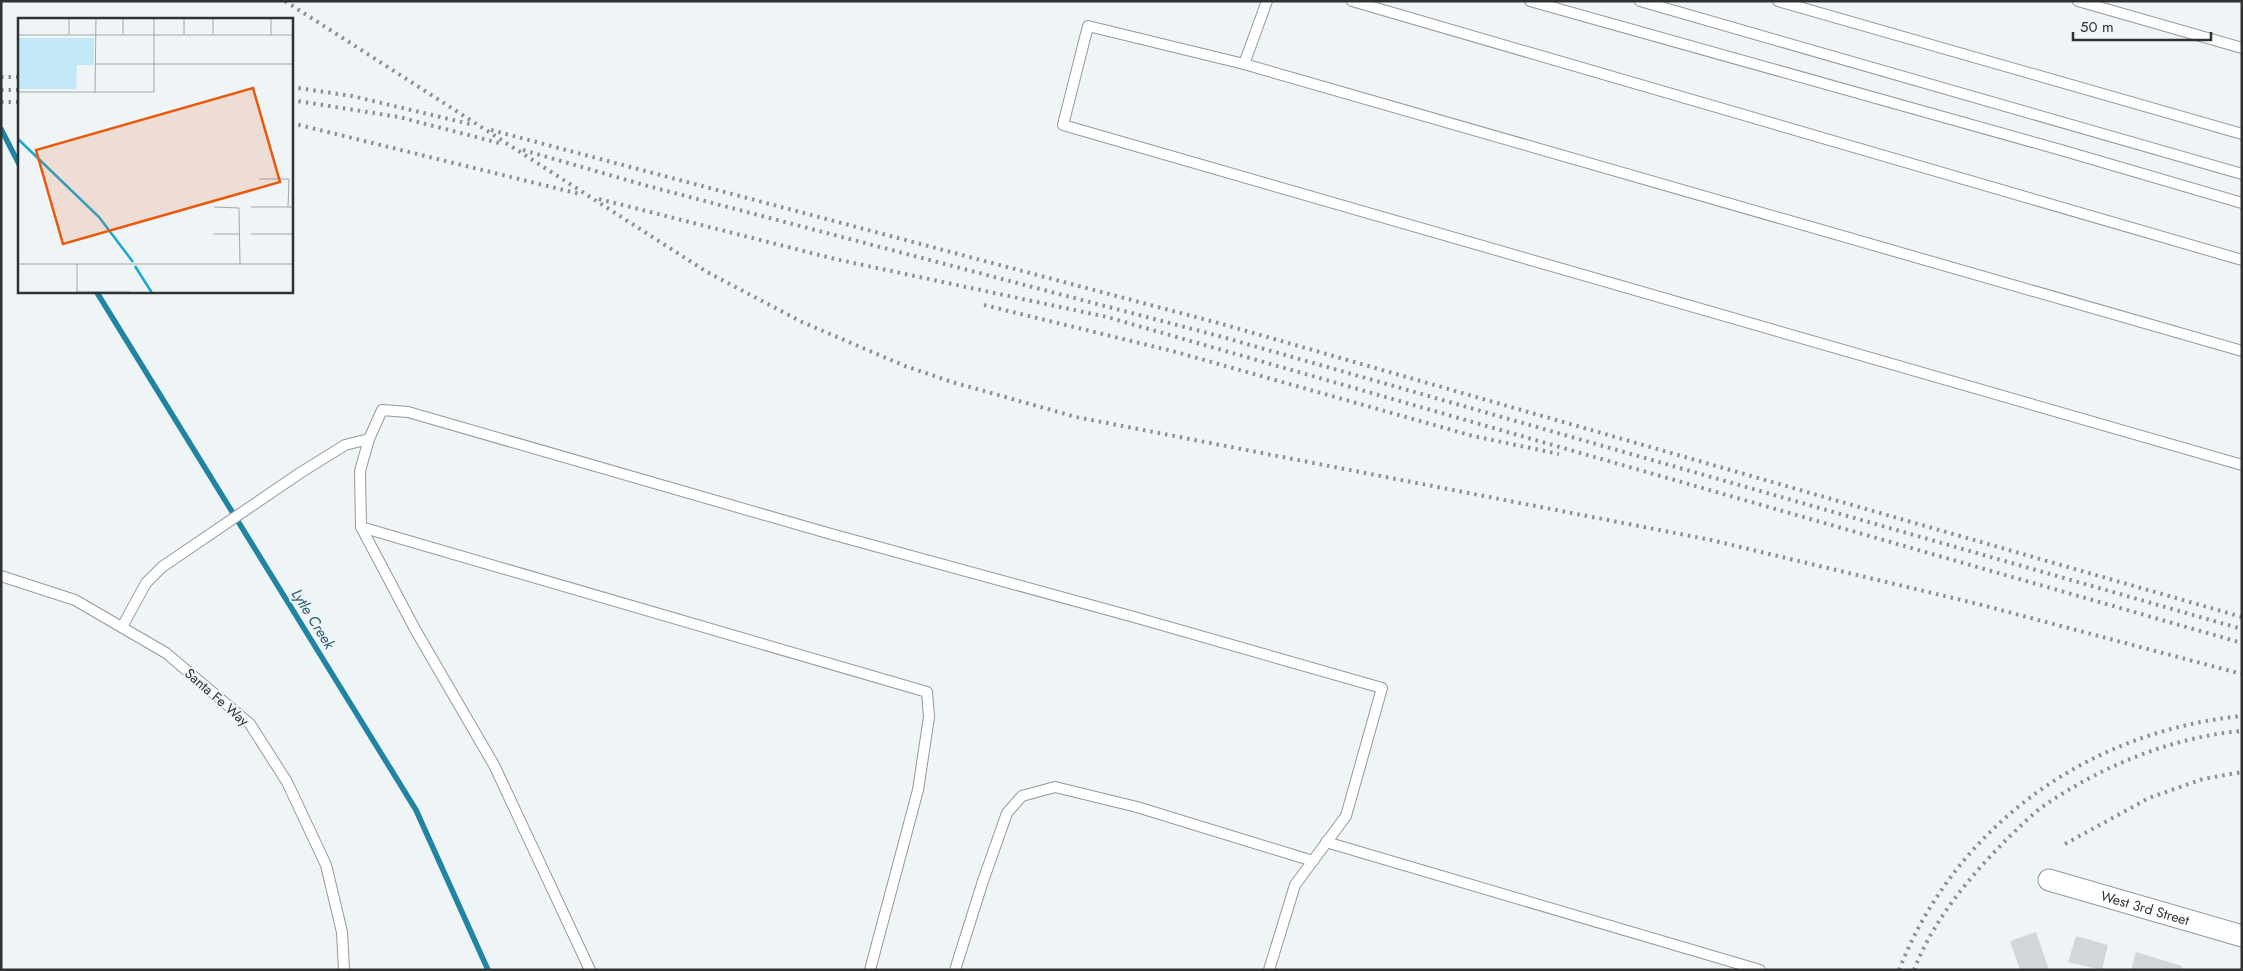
<svg xmlns="http://www.w3.org/2000/svg" width="2243" height="971" viewBox="0 0 2243 971" font-family="Jost,sans-serif">
<style>
.lines{fill:none;stroke-linecap:round;stroke-linejoin:round}
.stream{stroke:#2084a2;stroke-width:5.5}
.building{fill:#d1d7d9}
.lane-casing{stroke:#94999c;stroke-width:12}
.street-casing{stroke:#94999c;stroke-width:23}
.lane{stroke:#fff;stroke-width:10}
.street{stroke:#fff;stroke-width:21}
.rail{stroke:#8d9192;stroke-width:4;stroke-dasharray:2.5 5;stroke-linecap:butt}
.labels{text-anchor:middle;stroke-width:4;stroke-linejoin:round;paint-order:stroke}
.street-label{font-size:14px;fill:#2f3132;stroke:#eff5f7}
.water-label{font-size:15px;font-style:italic;fill:#285a6d;stroke:#eff5f7}
.inset-river{fill:none;stroke:#19a8d2;stroke-width:2.5}
.inset-road{fill:none;stroke:#a2a7a8;stroke-width:1}
.view{fill:#e8590c;fill-opacity:0.15;stroke:#e8590c;stroke-width:2.5}
.inset-edge{fill:none;stroke:#2f3132;stroke-width:2.5}
</style>
<rect width="100%" height="100%" fill="#eff5f7"/>
<g class="lines">
<!-- stream -->
<g class="stream">
<path d="M 1,129 L 19,164"/>
<path d="M 96,291 L 416,810 L 488,970"/>
</g>
</g>
<!-- building -->
<g class="building">
<path d="M 2036,932 L 2049,970 L 2020,970 L 2010,941 Z"/>
<path d="M 2076,936 L 2108,945 L 2102,970 L 2068,962 Z"/>
<path d="M 2136,952 L 2182,966 L 2182,970 L 2131,970 Z"/>
</g>
<g class="lines">
<defs>
<g id="lane">
<path d="M 1352,1 L 2242,260"/>
<path d="M 1530,1 L 2061,150 L 2242,203"/>
<path d="M 1640,1 L 2242,174"/>
<path d="M 1778,1 L 2242,134"/>
<path d="M 2078,1 L 2242,48"/>
<path d="M 1244,64 L 1267,1"/>
<path d="M 2242,351 L 1244,64 L 1088,26 L 1063,125 L 2242,465"/>
<path d="M 361,527 L 927,692 L 929,717 L 918,790 L 870,970"/>
<path d="M 1,576 L 75,600 L 166,653 L 250,724 L 287,782 L 326,865 L 342,932 L 344,970"/>
<path d="M 122,627 L 146,583 L 162,567 L 300,473 L 345,445 L 369,439"/>
<path d="M 1326,842 L 1760,970"/>
<path d="M 590,970 L 494,765 L 416,631 L 361,527 L 360,471 L 369,439 L 382,410 L 408,412 L 831,534 L 1134,617 L 1382,688 L 1346,816 L 1295,885 L 1269,970"/>
<path d="M 955,970 L 983,881 L 1007,813 L 1022,796 L 1055,787 L 1137,807 L 1313,861"/>
</g>
<g id="street">
<path id="s1" d="M 2049,880 L 2242,936"/>
</g>
</defs>
<!-- lane casing -->
<use href="#lane" class="lane-casing"/>
<!-- street casing -->
<use href="#street" class="street-casing"/>
<!-- lane -->
<use href="#lane" class="lane"/>
<!-- street -->
<use href="#street" class="street"/>
<!-- rail -->
<g class="rail">
<path d="M 285,1 L 707,272 L 802,322 L 905,366 L 952,382 L 1076,417 L 1711,540 L 1978,604 L 2242,674"/>
<path d="M 1,77 L 19,77"/>
<path d="M 291,87 L 352,96 L 470,124"/>
<path d="M 1,90 L 19,90"/>
<path d="M 291,100 L 399,117 L 499,143"/>
<path d="M 1,102 L 19,102"/>
<path d="M 291,123 L 580,194"/>
<path d="M 491,130 L 1222,324 L 2242,617"/>
<path d="M 523,150 L 644,185 L 1219,336 L 2242,629"/>
<path d="M 599,199 L 835,259 L 1107,317 L 2242,643"/>
<path d="M 984,305 L 1176,352 L 1473,436 L 1559,454"/>
<path d="M 2065,844 L 2149,798 L 2203,779 L 2242,772"/>
<path d="M 1899,970 C 1956,825 2089,731 2242,716"/>
<path d="M 1914,970 C 1934,918 1972,874 2011,835 C 2022,825 2033,813 2045,805 C 2102,766 2172,737 2242,731"/>
</g>
</g>
<g class="labels">
<!-- street labels -->
<g class="street-label">
<text transform="translate(217 697) rotate(41)" y="5">Santa Fe Way</text>
<text dy="5" stroke="none"><textPath href="#s1" startOffset="100">West 3rd Street</textPath></text>
</g>
<!-- water labels -->
<g class="water-label">
<text transform="translate(313 619) rotate(58)" y="5">Lytle Creek</text>
</g>
</g>
<!-- overview -->
<g transform="translate(18 18)">
<rect width="275" height="275" fill="#eff5f7"/>
<path d="M 0,20 L 76,20 L 76,47 L 59,47 L 58,71 L 0,71 Z" fill="#c2e7f6"/>
<path class="inset-river" d="M 0,121 L 81,199 L 115,244M 117,248 L 134,275"/>
<path class="inset-road" d="M 253,0 L 253,17M 0,17 L 275,17M 51,17 L 51,0M 105,17 L 105,0M 166,17 L 166,0M 195,17 L 195,0M 77,46 L 275,46M 0,74 L 136,74 L 136,0M 77,75 L 78,0M 241,161 L 271,161 L 270,189M 196,189 L 221,190 L 222,246M 233,189 L 275,189M 195,216 L 221,216M 233,216 L 275,216M 0,246 L 275,246M 59,246 L 59,275M 59,274 L 112,274"/>
<path class="view" d="M 235,70 L 262,164 L 45,226 L 18,132 Z"/>
<rect width="275" height="275" class="inset-edge"/>
</g>
<!-- border -->
<rect width="2243" height="971" fill="none" stroke="#2f3132" stroke-width="5"/>
<!-- scale -->
<path d="M2073 32v8h138v-8" fill="none" stroke="#2f3132" stroke-width="2.5"/>
<text x="2080" y="32" font-size="15" fill="#2f3132" stroke="#eff5f7" stroke-width="4" paint-order="stroke">50 m</text>
</svg>
